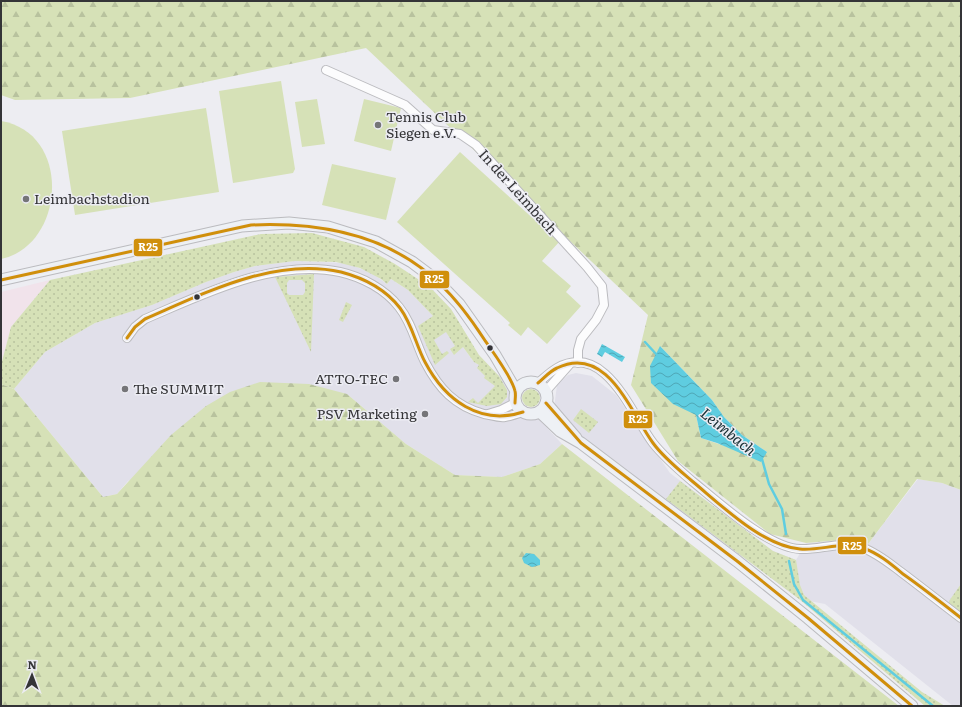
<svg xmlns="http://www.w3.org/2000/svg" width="962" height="707" viewBox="0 0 962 707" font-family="Literata,serif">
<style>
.commercial{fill:#f1e3eb}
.built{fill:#e1e0ea}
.grass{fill:url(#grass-dots);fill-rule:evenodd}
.forest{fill:url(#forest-firs);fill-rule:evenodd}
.pitch{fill:#d6e1b7}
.water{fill:url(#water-waves)}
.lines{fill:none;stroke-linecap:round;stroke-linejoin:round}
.stream{stroke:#5fcde0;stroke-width:2.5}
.minor-casing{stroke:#bbbbbf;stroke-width:10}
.secondary-casing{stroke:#bbbbbf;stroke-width:13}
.minor{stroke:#fcfcfd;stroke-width:8}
.secondary{stroke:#eef1f5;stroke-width:11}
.bus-1-casing{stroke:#ececf3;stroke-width:6}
.bus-1{stroke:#d08f0b;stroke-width:3}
.poi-dot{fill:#757578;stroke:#ececf3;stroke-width:1.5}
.bus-dot{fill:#343437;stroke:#ececf3;stroke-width:1.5}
.labels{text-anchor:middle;stroke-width:3;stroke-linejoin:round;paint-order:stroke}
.poi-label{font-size:14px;fill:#343437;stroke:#ececf3;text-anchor:start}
.street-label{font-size:14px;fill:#343437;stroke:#ececf3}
.water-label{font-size:15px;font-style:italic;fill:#182f34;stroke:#ececf3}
.line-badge{stroke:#ececf3;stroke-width:1.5}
.badge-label{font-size:11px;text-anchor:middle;font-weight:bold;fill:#fff}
</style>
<defs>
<pattern id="grass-dots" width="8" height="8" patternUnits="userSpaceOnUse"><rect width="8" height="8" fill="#d6e1b7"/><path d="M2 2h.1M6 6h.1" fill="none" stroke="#b8c29e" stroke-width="1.8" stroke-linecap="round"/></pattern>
<pattern id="forest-firs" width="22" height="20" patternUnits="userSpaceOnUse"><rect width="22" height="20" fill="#d6e1b7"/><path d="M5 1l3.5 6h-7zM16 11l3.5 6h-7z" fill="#b8c29e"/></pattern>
<pattern id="water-waves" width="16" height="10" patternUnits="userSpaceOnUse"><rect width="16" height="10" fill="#5fcde0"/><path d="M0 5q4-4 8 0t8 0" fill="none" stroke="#4fa7b6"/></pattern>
</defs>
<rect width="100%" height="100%" fill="#ededf2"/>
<!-- commercial -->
<path class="commercial" d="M 50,280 L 11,327 L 1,365 L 1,292 Z"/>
<!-- built -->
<g class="built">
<path d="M 295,261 L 346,263 L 372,273 L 387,284 L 391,279 L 408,290 L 463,347 L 474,362 L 509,381 L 517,407 L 523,412 L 534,414 L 562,444 L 540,464 L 502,477 L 455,475 L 406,444 L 347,394 L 128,481 L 117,494 L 103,497 L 14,389 L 45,352 L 95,323 L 152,305 L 206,282 L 234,272 L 255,266 Z"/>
<path d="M 576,373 L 592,376 L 616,395 L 670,473 L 773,551 L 796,560 L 806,543 L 852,539 L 868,544 L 918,479 L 942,483 L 961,490 L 961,706 L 953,706 L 825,604 L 799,599 L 584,438 L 554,408 L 557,385 L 568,375 Z"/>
</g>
<!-- grass -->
<g class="grass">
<path d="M 312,233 L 364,247 L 395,264 L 430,287 L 451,309 L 479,355 L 499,376 L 507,390 L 507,397 L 501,404 L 487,406 L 468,402 L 473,398 L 478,403 L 495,386 L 484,378 L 485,376 L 477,368 L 479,365 L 474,362 L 463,347 L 454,355 L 450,349 L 455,346 L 446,332 L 434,340 L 442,354 L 447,351 L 449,353 L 435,365 L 418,326 L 433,316 L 408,290 L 391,279 L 387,284 L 381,279 L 360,268 L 336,262 L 295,261 L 255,266 L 234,272 L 206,282 L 152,305 L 95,323 L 45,352 L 14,389 L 1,384 L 1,365 L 11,327 L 50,280 L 261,234 Z"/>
<path d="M 314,274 L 311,352 L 275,277 ZM 289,280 L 302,280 L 305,283 L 305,292 L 303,295 L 289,295 L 287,293 L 287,283 Z"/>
<path d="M 346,302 L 352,305 L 343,322 L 339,320 Z"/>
<circle cx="531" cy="398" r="9"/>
<path d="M 581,409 L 598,422 L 589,433 L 573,420 Z"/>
<path d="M 680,481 L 773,551 L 796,560 L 800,585 L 804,595 L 922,692 L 945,706 L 925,706 L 799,599 L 666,499 Z"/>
<path d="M 961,584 L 961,613 L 949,604 L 949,601 Z"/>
</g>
<!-- forest -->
<g class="forest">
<path d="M 1,1 L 961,1 L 961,490 L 942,483 L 917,479 L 868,544 L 852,539 L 806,543 L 770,534 L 678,461 L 631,385 L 648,315 L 366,48 L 130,98 L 15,100 L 1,95 ZM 660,346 L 712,400 L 724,417 L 742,435 L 767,452 L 737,450 L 701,438 L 696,415 Z"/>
<path d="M 260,382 L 309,384 L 347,394 L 406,444 L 455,475 L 502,477 L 540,464 L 562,444 L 899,706 L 1,706 L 1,384 L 14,389 L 103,497 L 117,494 L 171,435 L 206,406 L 230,392 Z"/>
</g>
<!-- pitch -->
<g class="pitch">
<path d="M 281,81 L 295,169 L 293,173 L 233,183 L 219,91 Z"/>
<path d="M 317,99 L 325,144 L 302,147 L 295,102 Z"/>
<path d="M 364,99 L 401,108 L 391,151 L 354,141 Z"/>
<path d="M 206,108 L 219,192 L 75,215 L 62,131 Z"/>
<path d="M 1,121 C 73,133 65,246 1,259 Z"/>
<path d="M 460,152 L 559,242 L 542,261 L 571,286 L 566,292 L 581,306 L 547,344 L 528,327 L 521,336 L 508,325 L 510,323 L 397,222 Z"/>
<path d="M 332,164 L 396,178 L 386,220 L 322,205 Z"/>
</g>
<!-- water -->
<g class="water">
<path d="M 602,344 L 625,357 L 622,362 L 605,352 L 602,357 L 597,354 Z"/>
<path d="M 660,346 L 712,400 L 724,417 L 742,435 L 767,452 L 761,462 L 717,443 L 701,438 L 696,415 L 673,404 L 651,383 L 650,366 Z"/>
<path d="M 526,553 L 534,554 L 540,560 L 540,565 L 532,567 L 524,563 L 522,558 Z"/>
</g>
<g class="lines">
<!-- stream -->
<g class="stream">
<path d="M 645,342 L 657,355"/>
<path d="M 760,458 L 762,459 L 769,484 L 782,509 L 786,534"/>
<path d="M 789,561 L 794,584 L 803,600 L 933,706"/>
</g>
<defs>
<g id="minor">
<path d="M 326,70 L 405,105 L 433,130 L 460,134 L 476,145 L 587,267 L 602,286 L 604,305 L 596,320 L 581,339 L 578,350 L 578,363"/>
<path d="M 127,338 L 135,327 L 145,319 C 204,294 275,258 340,272 C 362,277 385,289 399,307 C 412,323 416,344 425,362 C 439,389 455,406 484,414 C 491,415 498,418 505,417 C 511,416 517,414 523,412"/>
<path d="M 538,383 C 544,378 550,372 557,368 C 606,341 631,414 653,443 C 664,457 678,469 692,481 C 717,501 768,548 800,549 C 821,550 842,540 863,548 C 877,553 889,563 901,572 C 921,587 941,603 961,618"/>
<path d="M 546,391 L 569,365"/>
<path d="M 488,414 L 501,410 L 515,403"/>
</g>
<g id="secondary">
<path d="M 1,280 L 242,226 L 289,223 L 328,227 L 376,242 L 412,262 L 436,280 L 459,304 L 495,355 L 516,391"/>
<circle cx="531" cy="398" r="16"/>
<path d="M 546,403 L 576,438"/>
<path d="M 540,412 L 560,431 L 581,443 L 737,561 L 808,618 L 912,706"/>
</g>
</defs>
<!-- minor casing -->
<use href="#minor" class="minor-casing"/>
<!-- secondary casing -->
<use href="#secondary" class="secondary-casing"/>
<!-- minor -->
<use href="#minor" class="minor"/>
<!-- secondary -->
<use href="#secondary" class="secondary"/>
<defs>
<g id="bus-1">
<path d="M 1,280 L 251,225 C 319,222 390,235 440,284 C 457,300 471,319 484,339 C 492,351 512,377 515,391 C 516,395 515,399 515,403"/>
<path d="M 127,338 L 135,327 L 145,319 C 205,293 274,257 341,272 C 364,278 386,290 400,308 C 412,324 416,345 425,362 C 445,400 480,426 523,412"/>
<path d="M 538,383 C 544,378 550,371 557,368 C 607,344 630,411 653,443 C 663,457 678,469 692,481 C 720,504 762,546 800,549 C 821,551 842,541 863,548 C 878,553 891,564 903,574 C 923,588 942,603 961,618"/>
<path d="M 546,403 L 581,443 L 737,561 L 808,618 L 912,706"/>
</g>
</defs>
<!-- bus-1 casing -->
<use href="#bus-1" class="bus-1-casing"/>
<!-- bus-1 -->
<use href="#bus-1" class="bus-1"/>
</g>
<!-- markers -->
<g class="poi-dot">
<circle cx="378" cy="125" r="4"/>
<circle cx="26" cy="199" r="4"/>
<circle cx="396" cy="379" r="4"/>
<circle cx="125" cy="389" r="4"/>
<circle cx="425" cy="414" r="4"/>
</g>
<g class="bus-dot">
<circle cx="197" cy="297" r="3.5"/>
<circle cx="490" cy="348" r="3.5"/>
</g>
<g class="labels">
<!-- poi labels -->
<g class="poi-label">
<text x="386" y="122">Tennis Club<tspan x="386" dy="16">Siegen e.V.</tspan></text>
<text x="34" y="204">Leimbachstadion</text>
<text x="388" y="384" text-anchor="end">ATTO-TEC</text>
<text x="133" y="394">The SUMMIT</text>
<text x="417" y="419" text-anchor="end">PSV Marketing</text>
</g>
<!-- street labels -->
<g class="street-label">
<text transform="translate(518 192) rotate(48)" y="5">In der Leimbach</text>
</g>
<!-- water labels -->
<g class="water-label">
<text transform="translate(728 432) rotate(39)" y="5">Leimbach</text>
</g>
</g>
<g class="line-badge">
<rect x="133" y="238" width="30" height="19" rx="4" fill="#d08f0b"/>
<rect x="419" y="270" width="31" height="19" rx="4" fill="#d08f0b"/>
<rect x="623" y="410" width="30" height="19" rx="4" fill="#d08f0b"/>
<rect x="837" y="536" width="30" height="19" rx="4" fill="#d08f0b"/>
</g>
<g class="badge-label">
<text x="148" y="251">R25</text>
<text x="434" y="283">R25</text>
<text x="638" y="423">R25</text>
<text x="852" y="550">R25</text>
</g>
<!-- border -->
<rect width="962" height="707" fill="none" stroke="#343437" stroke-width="4"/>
<!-- north arrow -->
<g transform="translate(32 675) rotate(1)" stroke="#ececf3" stroke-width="3" paint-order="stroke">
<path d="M0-3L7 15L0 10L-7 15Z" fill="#343437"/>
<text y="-6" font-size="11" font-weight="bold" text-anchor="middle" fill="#343437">N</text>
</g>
</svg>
